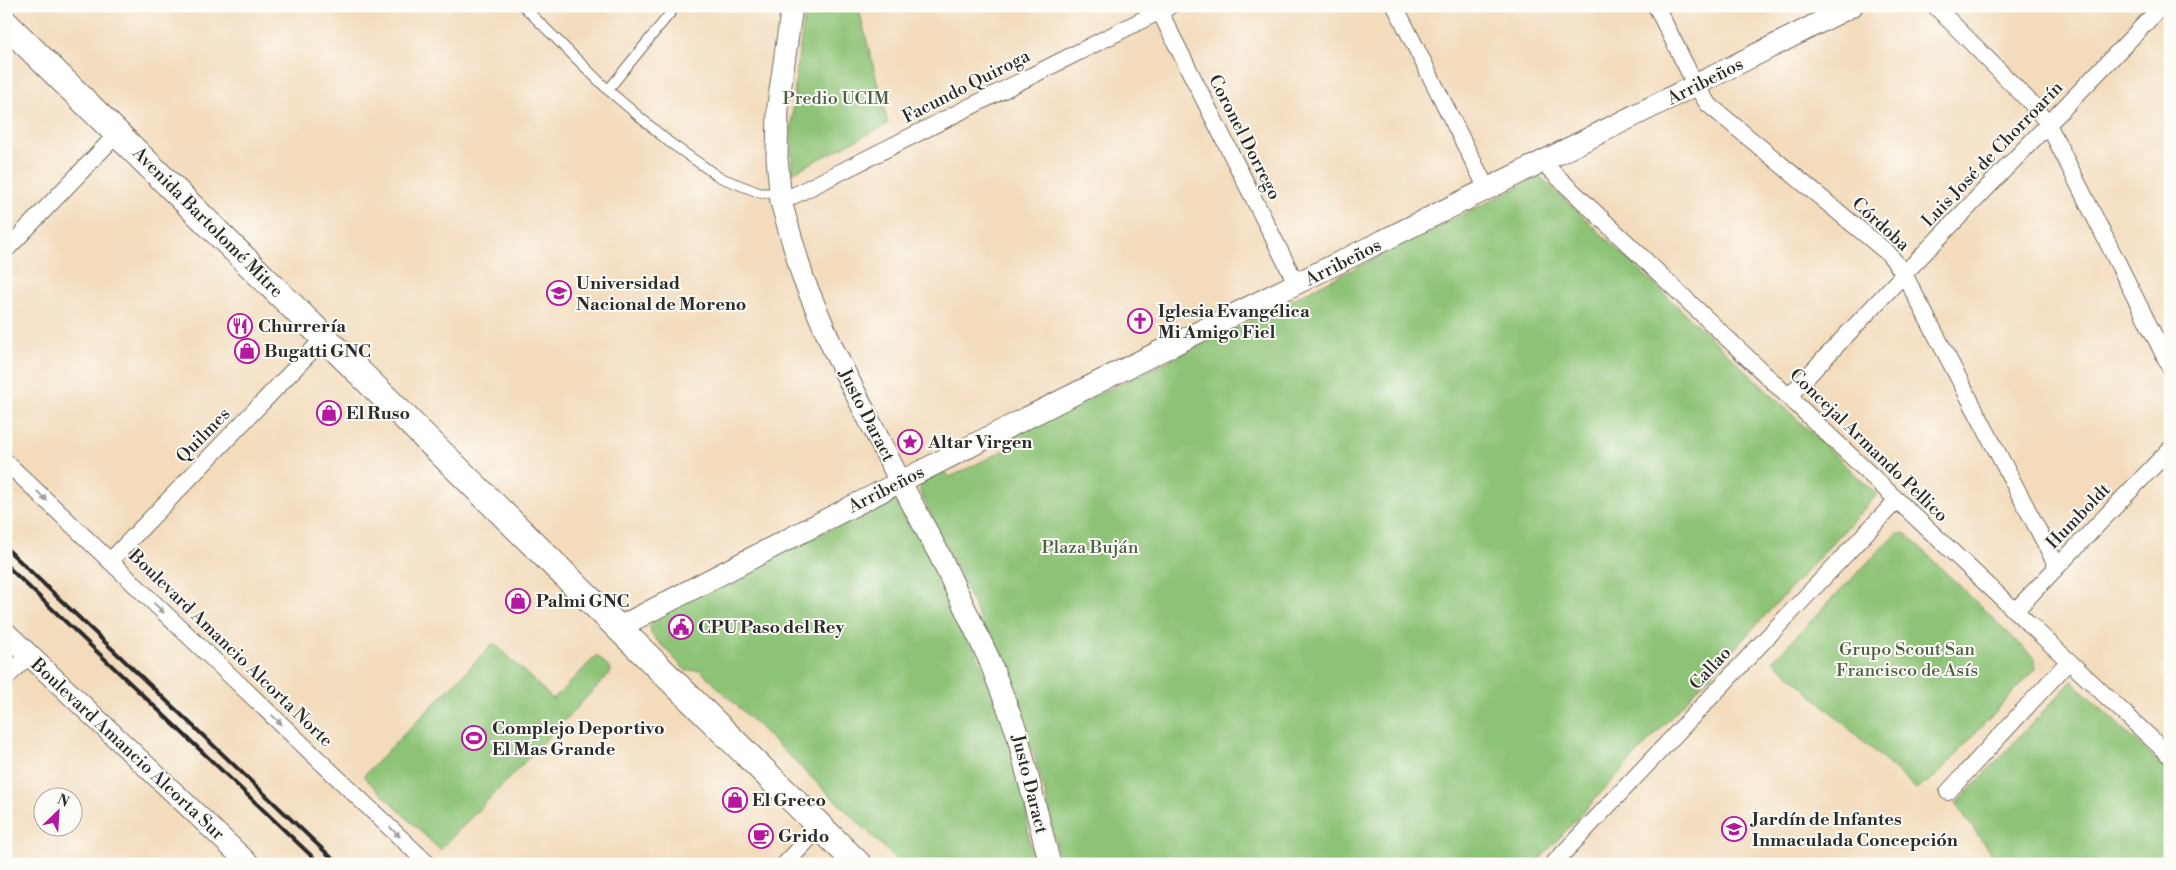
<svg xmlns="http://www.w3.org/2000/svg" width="2176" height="870" viewBox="0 0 2176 870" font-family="'Libre Bodoni',serif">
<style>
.green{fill:#8dc376;stroke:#5c7750}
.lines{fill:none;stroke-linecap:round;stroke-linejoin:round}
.service-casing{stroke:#71695d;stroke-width:11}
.minor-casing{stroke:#71695d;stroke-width:18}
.tertiary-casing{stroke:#71695d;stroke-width:23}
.primary-casing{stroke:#71695d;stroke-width:28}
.service{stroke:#fff;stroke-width:9}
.minor{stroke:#fff;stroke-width:16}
.tertiary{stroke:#fff;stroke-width:21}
.primary{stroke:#fff;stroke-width:26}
.rail{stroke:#2b2b2b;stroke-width:4}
.oneway{fill:#a0a0a0}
.labels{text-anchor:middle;stroke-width:4;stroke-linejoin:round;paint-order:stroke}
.street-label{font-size:18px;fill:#2b2b2b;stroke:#fdfcf7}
.park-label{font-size:18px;fill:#4d6045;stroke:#fdfcf7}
.poi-label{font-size:18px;font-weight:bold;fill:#2b2b2b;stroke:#fdfcf7;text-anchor:start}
</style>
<rect width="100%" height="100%" fill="#fdfcf7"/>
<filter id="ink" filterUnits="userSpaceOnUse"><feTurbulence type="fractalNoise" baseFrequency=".02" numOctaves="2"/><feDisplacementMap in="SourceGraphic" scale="10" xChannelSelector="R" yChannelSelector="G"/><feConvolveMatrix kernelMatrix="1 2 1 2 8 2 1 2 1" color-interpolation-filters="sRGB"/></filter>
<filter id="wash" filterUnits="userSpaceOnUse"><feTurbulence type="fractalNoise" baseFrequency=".0096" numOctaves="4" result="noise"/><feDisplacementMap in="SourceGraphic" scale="20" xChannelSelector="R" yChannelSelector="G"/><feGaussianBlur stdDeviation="1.12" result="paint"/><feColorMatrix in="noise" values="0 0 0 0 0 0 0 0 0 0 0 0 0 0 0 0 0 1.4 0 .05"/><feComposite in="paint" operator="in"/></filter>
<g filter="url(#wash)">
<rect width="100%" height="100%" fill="#f3dbbb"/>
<!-- green -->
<g class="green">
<path d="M 806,6 L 858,6 L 888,124 L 792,173 C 789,114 797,65 806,6 Z"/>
<path d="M 1540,176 L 1877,495 L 1535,864 L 1060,864 C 1053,834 1049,804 1040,775 C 1010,676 964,584 920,492 L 921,483 L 942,470 L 950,477 L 1009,448 L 1007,438 L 1203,344 Z"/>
<path d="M 898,495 L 955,603 L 999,705 L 1025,794 L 1029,839 L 1035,864 L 901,864 L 700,670 L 686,671 L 651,634 L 650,625 L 655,618 Z"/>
<path d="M 1896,533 L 1906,534 L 2035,659 L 2035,669 L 1935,777 L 1916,789 L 1773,660 Z"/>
<path d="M 494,643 L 553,699 L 597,655 L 612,671 L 440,850 L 363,776 Z"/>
<path d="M 2072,681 L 2170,773 L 2170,864 L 1998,864 L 1956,804 Z"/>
</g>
</g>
<g filter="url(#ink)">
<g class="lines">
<defs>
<g id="service">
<path d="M 523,6 L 608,90 L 669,142 L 719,177 L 760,193 L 780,193"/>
<path d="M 608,90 L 676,6"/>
</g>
<g id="minor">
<path d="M 1157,6 L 1297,285"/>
<path d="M 1395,6 L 1487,189"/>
<path d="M 1656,6 L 1696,86 L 1708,104 L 1889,254 L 1904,274 L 2057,566"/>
<path d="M 1935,6 L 2037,109 L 2048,124 L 2170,367"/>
<path d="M 1542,162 L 1897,500 L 2170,756"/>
<path d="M 781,202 L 1170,6"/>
<path d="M 6,250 L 118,133"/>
<path d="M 1789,396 L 1904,274 L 2162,6"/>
<path d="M 6,462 L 428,864"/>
<path d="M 110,561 L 325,337"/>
<path d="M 2015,611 L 2170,449"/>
<path d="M 6,678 L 29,655"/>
<path d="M 1948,792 L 2069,661"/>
<path d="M 785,864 L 820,827"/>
<path d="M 1553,864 L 1897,500"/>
</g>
<g id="tertiary">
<path d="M 792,6 L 778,105 L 777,158 L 781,202 L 803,278 L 834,351 L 900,481 L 939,554 L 989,659 L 1016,730 L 1050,864"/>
<path d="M 620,627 C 1026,412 1442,215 1852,6"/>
<path d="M 6,633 L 249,864"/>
</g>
<path id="primary" d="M 6,24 L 858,864"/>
</defs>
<!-- service casing -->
<use href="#service" class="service-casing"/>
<!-- minor casing -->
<use href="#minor" class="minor-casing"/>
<!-- tertiary casing -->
<use href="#tertiary" class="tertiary-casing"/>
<!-- primary casing -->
<use href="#primary" class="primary-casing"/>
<!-- service -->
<use href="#service" class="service"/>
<!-- minor -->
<use href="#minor" class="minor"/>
<!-- tertiary -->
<use href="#tertiary" class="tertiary"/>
<!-- primary -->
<use href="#primary" class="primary"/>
<!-- rail -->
<g class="rail">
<path d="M 6,548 L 338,864"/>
<path d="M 6,565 L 320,864"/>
</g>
</g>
<!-- one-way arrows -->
<defs><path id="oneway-solid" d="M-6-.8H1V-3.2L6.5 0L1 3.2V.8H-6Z" transform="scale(1.25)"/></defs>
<g class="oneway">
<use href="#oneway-solid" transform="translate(42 496) rotate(44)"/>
<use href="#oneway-solid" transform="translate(159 608) rotate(44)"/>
<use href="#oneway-solid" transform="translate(277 720) rotate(44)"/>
<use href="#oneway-solid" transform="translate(395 832) rotate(44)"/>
</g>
</g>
<!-- icons -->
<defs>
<symbol id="university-ring" viewBox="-11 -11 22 22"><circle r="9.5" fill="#fdfcf7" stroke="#b5179e" stroke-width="1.5"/><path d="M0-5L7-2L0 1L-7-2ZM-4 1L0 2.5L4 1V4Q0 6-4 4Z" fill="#b5179e"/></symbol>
<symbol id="church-ring" viewBox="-11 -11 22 22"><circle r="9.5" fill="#fdfcf7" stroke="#b5179e" stroke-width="1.5"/><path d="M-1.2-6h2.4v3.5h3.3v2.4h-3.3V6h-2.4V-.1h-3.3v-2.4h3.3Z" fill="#b5179e"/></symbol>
<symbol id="restaurant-ring" viewBox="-11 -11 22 22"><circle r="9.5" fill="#fdfcf7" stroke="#b5179e" stroke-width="1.5"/><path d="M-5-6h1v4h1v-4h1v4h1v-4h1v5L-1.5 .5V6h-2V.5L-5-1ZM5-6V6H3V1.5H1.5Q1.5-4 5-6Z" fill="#b5179e"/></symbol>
<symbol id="shop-ring" viewBox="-11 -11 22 22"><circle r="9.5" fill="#fdfcf7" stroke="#b5179e" stroke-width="1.5"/><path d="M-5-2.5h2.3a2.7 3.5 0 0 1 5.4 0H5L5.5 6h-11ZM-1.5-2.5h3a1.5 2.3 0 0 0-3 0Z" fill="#b5179e"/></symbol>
<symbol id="sight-ring" viewBox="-11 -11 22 22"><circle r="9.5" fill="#fdfcf7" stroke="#b5179e" stroke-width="1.5"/><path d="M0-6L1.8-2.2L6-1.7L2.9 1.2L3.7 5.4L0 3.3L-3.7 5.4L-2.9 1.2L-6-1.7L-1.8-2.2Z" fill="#b5179e"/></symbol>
<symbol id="civic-ring" viewBox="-11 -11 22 22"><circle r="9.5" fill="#fdfcf7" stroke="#b5179e" stroke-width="1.5"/><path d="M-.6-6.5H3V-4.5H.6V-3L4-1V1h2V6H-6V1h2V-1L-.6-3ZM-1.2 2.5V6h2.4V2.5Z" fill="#b5179e"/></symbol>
<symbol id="stadium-ring" viewBox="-11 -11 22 22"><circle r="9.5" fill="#fdfcf7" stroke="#b5179e" stroke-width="1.5"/><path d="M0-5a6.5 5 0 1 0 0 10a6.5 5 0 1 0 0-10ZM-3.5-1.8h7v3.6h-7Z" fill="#b5179e"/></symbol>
<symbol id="school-ring" viewBox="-11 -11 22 22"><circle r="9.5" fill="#fdfcf7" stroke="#b5179e" stroke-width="1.5"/><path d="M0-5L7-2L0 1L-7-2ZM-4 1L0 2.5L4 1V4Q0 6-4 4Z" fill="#b5179e"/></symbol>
<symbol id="cafe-ring" viewBox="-11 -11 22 22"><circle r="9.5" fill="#fdfcf7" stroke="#b5179e" stroke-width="1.5"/><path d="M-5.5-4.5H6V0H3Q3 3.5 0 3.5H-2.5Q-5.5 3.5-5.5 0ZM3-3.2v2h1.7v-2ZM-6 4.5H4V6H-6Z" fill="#b5179e"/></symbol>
</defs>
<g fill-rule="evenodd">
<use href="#university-ring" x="545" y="279" width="28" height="28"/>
<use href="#church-ring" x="1126" y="307" width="28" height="28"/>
<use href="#restaurant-ring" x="226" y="312" width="28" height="28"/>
<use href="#shop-ring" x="233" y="337" width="28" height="28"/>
<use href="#shop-ring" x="315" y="399" width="28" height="28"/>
<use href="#sight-ring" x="896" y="428" width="28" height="28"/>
<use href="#shop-ring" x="504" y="587" width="28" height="28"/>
<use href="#civic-ring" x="667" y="613" width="28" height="28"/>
<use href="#stadium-ring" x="460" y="724" width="28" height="28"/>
<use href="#shop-ring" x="721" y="786" width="28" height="28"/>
<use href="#school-ring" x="1720" y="815" width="28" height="28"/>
<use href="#cafe-ring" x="747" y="822" width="28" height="28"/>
</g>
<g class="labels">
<!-- street labels -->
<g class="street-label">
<text transform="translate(1705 81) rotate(-27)" y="6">Arribeños</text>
<text transform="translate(966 86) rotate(-27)" y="6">Facundo Quiroga</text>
<text transform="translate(1245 137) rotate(63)" y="6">Coronel Dorrego</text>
<text transform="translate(1992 154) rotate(-46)" y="6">Luis José de Chorroarín</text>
<text transform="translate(208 222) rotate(45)" y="6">Avenida Bartolomé Mitre</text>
<text transform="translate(1881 224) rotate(42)" y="6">Córdoba</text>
<text transform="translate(1343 262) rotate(-27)" y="6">Arribeños</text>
<text transform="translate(867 415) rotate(63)" y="6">Justo Daract</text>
<text transform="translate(203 435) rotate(-46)" y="6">Quilmes</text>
<text transform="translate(1869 445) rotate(44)" y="6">Concejal Armando Pellico</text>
<text transform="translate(886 489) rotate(-27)" y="6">Arribeños</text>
<text transform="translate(2078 516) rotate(-46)" y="6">Humboldt</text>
<text transform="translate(231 648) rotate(44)" y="6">Boulevard Amancio Alcorta Norte</text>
<text transform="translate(1710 668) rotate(-47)" y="6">Callao</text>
<text transform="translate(128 749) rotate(43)" y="6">Boulevard Amancio Alcorta Sur</text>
<text transform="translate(1030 784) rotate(76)" y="6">Justo Daract</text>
</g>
<!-- park labels -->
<g class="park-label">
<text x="836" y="104">Predio UCIM</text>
<text x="1090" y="553">Plaza Buján</text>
<text x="1907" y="655">Grupo Scout San<tspan x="1907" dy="21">Francisco de Asís</tspan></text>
</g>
<!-- poi labels -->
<g class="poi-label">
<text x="576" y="289">Universidad<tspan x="576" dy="21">Nacional de Moreno</tspan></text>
<text x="1158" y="317">Iglesia Evangélica<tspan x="1158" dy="21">Mi Amigo Fiel</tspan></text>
<text x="258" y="332">Churrería</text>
<text x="264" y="357">Bugatti GNC</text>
<text x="346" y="419">El Ruso</text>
<text x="928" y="448">Altar Virgen</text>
<text x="536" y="607">Palmi GNC</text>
<text x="698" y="633">CPU Paso del Rey</text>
<text x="492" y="734">Complejo Deportivo<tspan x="492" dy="21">El Mas Grande</tspan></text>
<text x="752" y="806">El Greco</text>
<text x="1752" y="825">Jardín de Infantes<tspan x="1752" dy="21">Inmaculada Concepción</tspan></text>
<text x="778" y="842">Grido</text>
</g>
</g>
<!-- margin -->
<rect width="2176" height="870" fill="none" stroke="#fdfcf7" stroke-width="25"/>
<!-- north arrow -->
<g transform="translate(58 812) rotate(25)"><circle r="24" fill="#fdfcf7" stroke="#a9a8a5"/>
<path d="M0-4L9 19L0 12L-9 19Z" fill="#b5179e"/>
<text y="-8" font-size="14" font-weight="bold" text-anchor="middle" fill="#2b2b2b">N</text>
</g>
</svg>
